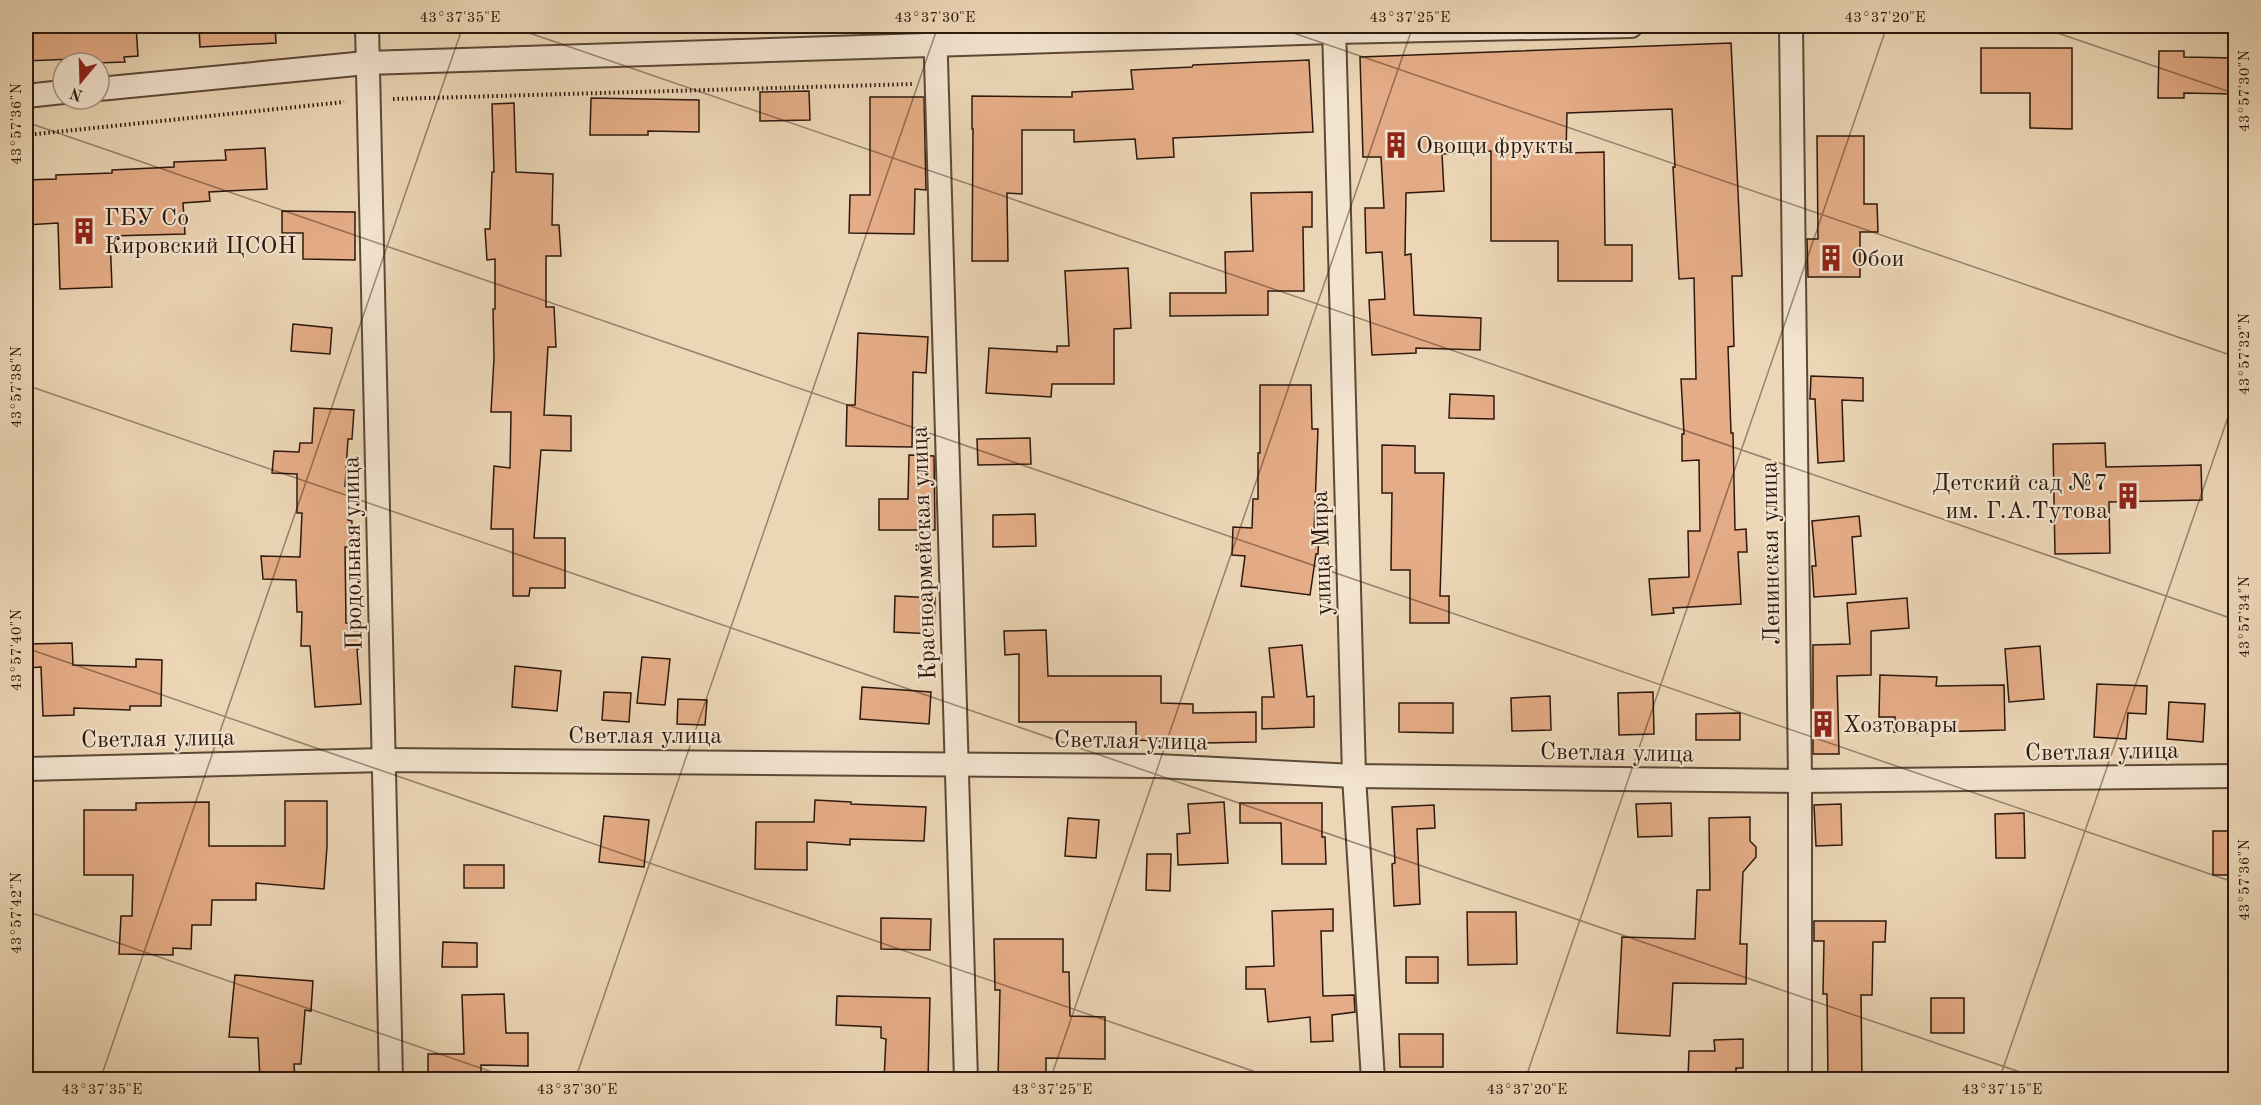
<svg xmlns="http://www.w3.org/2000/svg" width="2261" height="1105" viewBox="0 0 2261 1105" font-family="'Old Standard TT',serif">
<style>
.building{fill:#e5ad87;stroke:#2c180d;stroke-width:1.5}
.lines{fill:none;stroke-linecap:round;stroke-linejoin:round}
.street-casing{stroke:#5c4837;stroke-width:26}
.path{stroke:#2c180d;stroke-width:4;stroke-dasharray:1.5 3;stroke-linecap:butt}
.street{stroke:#f3e4d0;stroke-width:22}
.ticks{fill:none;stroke:#2c180d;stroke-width:1.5;stroke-opacity:0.45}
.labels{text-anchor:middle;stroke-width:4.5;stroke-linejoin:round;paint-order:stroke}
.poi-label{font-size:24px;fill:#2c180d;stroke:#f3e4d0;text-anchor:start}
.street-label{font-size:24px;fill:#2c180d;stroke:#f3e4d0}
.neatline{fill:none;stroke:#2c180d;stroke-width:2}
.ticks-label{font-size:15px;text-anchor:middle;fill:#2c180d}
</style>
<rect width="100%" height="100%" fill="#ecd6b6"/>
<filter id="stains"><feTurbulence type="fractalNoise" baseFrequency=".00333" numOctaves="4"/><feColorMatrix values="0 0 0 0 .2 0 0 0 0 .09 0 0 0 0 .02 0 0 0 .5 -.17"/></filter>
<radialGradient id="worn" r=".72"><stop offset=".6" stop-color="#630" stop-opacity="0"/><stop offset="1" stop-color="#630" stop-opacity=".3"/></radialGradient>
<!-- building -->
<g class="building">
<path d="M 26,26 L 136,26 L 138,56 L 124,57 L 125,62 L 95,63 L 95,58 L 26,61 Z"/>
<path d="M 199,26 L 275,26 L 276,43 L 200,47 Z"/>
<path d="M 1731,43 L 1742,276 L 1732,276 L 1734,346 L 1728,347 L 1731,433 L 1733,433 L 1735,530 L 1746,529 L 1747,552 L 1738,552 L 1741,604 L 1673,608 L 1674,613 L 1652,615 L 1649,579 L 1689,577 L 1688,531 L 1700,531 L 1699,460 L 1682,461 L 1682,434 L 1684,434 L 1681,379 L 1696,379 L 1694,278 L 1679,279 L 1673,167 L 1675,167 L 1672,109 L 1567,113 L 1566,153 L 1604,152 L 1605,245 L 1632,245 L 1632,281 L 1558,281 L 1558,241 L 1491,241 L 1491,151 L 1442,154 L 1444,191 L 1406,193 L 1405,255 L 1411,254 L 1414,315 L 1481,318 L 1480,350 L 1416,348 L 1416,353 L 1372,355 L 1369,300 L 1385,299 L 1382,252 L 1366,253 L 1365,208 L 1384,208 L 1381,157 L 1363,157 L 1360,57 Z"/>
<path d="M 1981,48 L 2072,48 L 2072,129 L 2030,128 L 2030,93 L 1981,93 Z"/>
<path d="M 2159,51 L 2184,51 L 2184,57 L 2235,58 L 2235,94 L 2184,93 L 2184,98 L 2158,98 Z"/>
<path d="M 1309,60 L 1313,132 L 1173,138 L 1174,157 L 1137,159 L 1135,139 L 1074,142 L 1074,130 L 1022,130 L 1022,194 L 1007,193 L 1008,261 L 972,261 L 973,129 L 972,129 L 972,96 L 1072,97 L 1072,92 L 1133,89 L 1131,70 L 1192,67 L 1193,65 Z"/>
<path d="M 809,91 L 810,120 L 760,121 L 760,92 Z"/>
<path d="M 870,97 L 924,97 L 926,190 L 915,189 L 914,234 L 849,233 L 850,195 L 870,195 Z"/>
<path d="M 591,98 L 699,100 L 699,132 L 648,131 L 648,135 L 590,135 Z"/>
<path d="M 514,103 L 516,172 L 553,174 L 552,225 L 559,225 L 561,256 L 546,256 L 546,307 L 554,307 L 556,347 L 548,347 L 544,415 L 571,416 L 571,451 L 541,450 L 534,538 L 565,538 L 565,588 L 530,588 L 529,596 L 513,596 L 513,529 L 491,529 L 494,466 L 510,468 L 511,412 L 491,412 L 494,358 L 493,309 L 495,309 L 495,259 L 487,260 L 485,229 L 490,229 L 492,172 L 494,172 L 492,104 Z"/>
<path d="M 1817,136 L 1864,136 L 1864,204 L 1877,204 L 1878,232 L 1860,232 L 1860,277 L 1808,277 L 1807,239 L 1818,239 Z"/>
<path d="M 265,148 L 267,189 L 209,192 L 210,201 L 183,203 L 185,234 L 110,236 L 112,287 L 60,289 L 58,223 L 26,225 L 26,180 L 56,179 L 56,175 L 112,173 L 112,170 L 174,167 L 174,162 L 226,160 L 225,150 Z"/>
<path d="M 1312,192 L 1312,227 L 1303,227 L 1304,291 L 1268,291 L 1268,315 L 1170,316 L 1170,293 L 1226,293 L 1225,252 L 1253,251 L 1251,193 Z"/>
<path d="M 282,211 L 355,212 L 355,260 L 303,259 L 303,233 L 282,233 Z"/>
<path d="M 1128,268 L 1131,328 L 1114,329 L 1114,384 L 1052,384 L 1051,397 L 986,393 L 989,348 L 1057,352 L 1057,346 L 1069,346 L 1065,271 Z"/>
<path d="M 293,324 L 332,328 L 330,354 L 291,351 Z"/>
<path d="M 858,333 L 928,337 L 926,373 L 913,372 L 912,447 L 846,446 L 847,405 L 855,405 Z"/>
<path d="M 1811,376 L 1863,378 L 1863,401 L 1842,400 L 1844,461 L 1818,463 L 1815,399 L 1810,399 Z"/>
<path d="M 1260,385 L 1311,385 L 1312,429 L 1318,429 L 1314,532 L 1319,533 L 1318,554 L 1316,554 L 1310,595 L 1241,586 L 1245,556 L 1232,555 L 1233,527 L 1252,528 L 1253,499 L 1258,499 L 1258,453 L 1260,453 Z"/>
<path d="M 1450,394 L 1494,396 L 1494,419 L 1449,418 Z"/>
<path d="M 314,408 L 354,410 L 352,439 L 348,439 L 345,486 L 347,485 L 348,520 L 352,521 L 351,547 L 345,547 L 346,623 L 363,624 L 361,649 L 357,649 L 361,704 L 315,707 L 310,646 L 301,646 L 302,612 L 297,612 L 296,580 L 263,579 L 261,556 L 300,557 L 302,513 L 297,513 L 297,474 L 272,473 L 274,451 L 299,452 L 300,443 L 312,443 Z"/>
<path d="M 1030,438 L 1031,464 L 978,465 L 977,439 Z"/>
<path d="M 2105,443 L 2106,467 L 2201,465 L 2202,500 L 2109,502 L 2110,553 L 2055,554 L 2053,444 Z"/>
<path d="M 1382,445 L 1415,446 L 1415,473 L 1444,473 L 1440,596 L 1449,596 L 1449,623 L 1410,623 L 1410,570 L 1391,570 L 1392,493 L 1382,493 Z"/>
<path d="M 909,455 L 934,456 L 935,530 L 879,530 L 879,499 L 908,499 Z"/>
<path d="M 1035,514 L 1036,546 L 993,547 L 993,515 Z"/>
<path d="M 1859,516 L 1861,536 L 1852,537 L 1856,594 L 1814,597 L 1812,566 L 1816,566 L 1812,521 Z"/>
<path d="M 895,596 L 935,598 L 934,634 L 894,632 Z"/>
<path d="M 1907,598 L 1909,628 L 1871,631 L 1871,675 L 1837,676 L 1839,754 L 1813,754 L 1813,645 L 1850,644 L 1847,603 Z"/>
<path d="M 1046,630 L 1048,676 L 1161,676 L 1161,703 L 1193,704 L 1193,713 L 1256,712 L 1256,742 L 1202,743 L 1136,740 L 1136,722 L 1019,722 L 1019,654 L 1005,655 L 1004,631 Z"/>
<path d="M 72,643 L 73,665 L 136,667 L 136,659 L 162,660 L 161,706 L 130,706 L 130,710 L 74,708 L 74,715 L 43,716 L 41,667 L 26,668 L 26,644 Z"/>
<path d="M 1302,645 L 1307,697 L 1314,696 L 1314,727 L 1262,729 L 1262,697 L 1274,697 L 1269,648 Z"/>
<path d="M 2040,646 L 2044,699 L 2009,702 L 2005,649 Z"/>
<path d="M 642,657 L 670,659 L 665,705 L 637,703 Z"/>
<path d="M 515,666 L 561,671 L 557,711 L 512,707 Z"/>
<path d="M 1880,675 L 1937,677 L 1936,686 L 2004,685 L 2005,730 L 1936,732 L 1936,733 L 1894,732 L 1895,717 L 1879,717 Z"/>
<path d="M 2097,684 L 2147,686 L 2146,714 L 2128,713 L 2126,739 L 2094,737 Z"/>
<path d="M 862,687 L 931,692 L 929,724 L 860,719 Z"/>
<path d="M 604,692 L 631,693 L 629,722 L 602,720 Z"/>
<path d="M 1653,692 L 1654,734 L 1619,735 L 1618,693 Z"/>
<path d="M 1550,696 L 1551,730 L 1512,731 L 1511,698 Z"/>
<path d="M 678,699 L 707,700 L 705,725 L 677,724 Z"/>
<path d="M 2169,702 L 2205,704 L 2203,742 L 2167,739 Z"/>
<path d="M 1399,703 L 1453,703 L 1453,733 L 1399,732 Z"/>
<path d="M 1740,713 L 1740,740 L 1696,740 L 1696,714 Z"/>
<path d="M 815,800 L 851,802 L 851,804 L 926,807 L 924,841 L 850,839 L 850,845 L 807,842 L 807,870 L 755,869 L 756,822 L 814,822 Z"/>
<path d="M 285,801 L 327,801 L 327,846 L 324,889 L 256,883 L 256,900 L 212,900 L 211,925 L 192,925 L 191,949 L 173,948 L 173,955 L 119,954 L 121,916 L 132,916 L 133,875 L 84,875 L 84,810 L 136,810 L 136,803 L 209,802 L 209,846 L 285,846 Z"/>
<path d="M 1224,802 L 1228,863 L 1178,865 L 1177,834 L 1190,833 L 1188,804 Z"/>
<path d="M 1240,803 L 1322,803 L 1322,837 L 1325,837 L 1326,864 L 1282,864 L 1281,823 L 1240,823 Z"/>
<path d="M 1671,803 L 1672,836 L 1638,837 L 1636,804 Z"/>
<path d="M 1841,804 L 1842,845 L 1816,846 L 1814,805 Z"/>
<path d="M 1434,805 L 1435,828 L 1417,829 L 1420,904 L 1394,906 L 1392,864 L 1395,863 L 1392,807 Z"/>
<path d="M 2024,813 L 2025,858 L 1996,858 L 1995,814 Z"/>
<path d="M 604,816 L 649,820 L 644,867 L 599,862 Z"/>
<path d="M 1750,817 L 1750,841 L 1756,847 L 1756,857 L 1743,872 L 1740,944 L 1747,944 L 1746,984 L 1673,983 L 1670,1036 L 1617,1033 L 1622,937 L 1695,939 L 1697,890 L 1710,890 L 1709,818 Z"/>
<path d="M 1068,818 L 1099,820 L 1096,858 L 1065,856 Z"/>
<rect x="2213" y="831" width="22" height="44"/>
<path d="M 1147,854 L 1171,854 L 1170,891 L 1146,890 Z"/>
<rect x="464" y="865" width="40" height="23"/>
<path d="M 1333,909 L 1333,931 L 1321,931 L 1323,996 L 1354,995 L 1355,1012 L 1332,1015 L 1333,1041 L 1311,1042 L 1310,1017 L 1268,1022 L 1265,989 L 1246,989 L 1246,967 L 1274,966 L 1272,911 Z"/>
<path d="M 1467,912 L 1516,912 L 1517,964 L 1468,965 Z"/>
<path d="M 881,918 L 931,919 L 930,950 L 881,949 Z"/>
<path d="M 1814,921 L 1886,921 L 1885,942 L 1873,942 L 1872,995 L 1861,995 L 1862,1080 L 1828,1080 L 1827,994 L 1823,994 L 1824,941 L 1814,941 Z"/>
<path d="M 994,939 L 1063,939 L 1063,972 L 1069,972 L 1070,1016 L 1105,1017 L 1105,1059 L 1046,1058 L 1046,1080 L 998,1080 L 1000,990 L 995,990 Z"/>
<path d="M 443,942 L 477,943 L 477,967 L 442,967 Z"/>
<rect x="1406" y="957" width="32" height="26"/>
<path d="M 235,975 L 313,981 L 311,1011 L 305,1010 L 301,1064 L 294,1064 L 295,1080 L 260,1080 L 258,1038 L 229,1037 Z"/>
<path d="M 504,994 L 506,1033 L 528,1033 L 528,1066 L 481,1065 L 481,1080 L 428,1080 L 428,1054 L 464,1054 L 462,995 Z"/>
<path d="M 837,996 L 930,998 L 928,1080 L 884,1080 L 886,1039 L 881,1038 L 881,1027 L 836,1025 Z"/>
<rect x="1931" y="998" width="33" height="35"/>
<path d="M 1399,1034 L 1443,1034 L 1443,1067 L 1400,1067 Z"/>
<path d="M 1743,1039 L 1743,1068 L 1736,1068 L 1736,1080 L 1688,1080 L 1689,1051 L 1715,1051 L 1714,1040 Z"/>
</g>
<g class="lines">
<defs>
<g id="street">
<path d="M 367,26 L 391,1080"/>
<path d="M 935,26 L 966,1080"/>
<path d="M 1334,26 L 1354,776 L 1373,1080"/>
<path d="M 1791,26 L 1800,781 L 1800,1080"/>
<path d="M 99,89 L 366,63 L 1334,32 L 1631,26"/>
<path d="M 26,96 L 63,92"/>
<path d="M 26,769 L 384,760 L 1157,766 L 1354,776 L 1800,781 L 2236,776"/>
</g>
</defs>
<!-- street casing -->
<use href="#street" class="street-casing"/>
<!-- path -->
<g class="path">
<path d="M 393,99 L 914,84"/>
<path d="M 26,135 L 344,102"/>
</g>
<!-- street -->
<use href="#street" class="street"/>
</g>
<!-- ticks -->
<path class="ticks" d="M 509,26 L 2236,620M 1273,26 L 2236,357M 2037,26 L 2236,94M 26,122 L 2236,883M 26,385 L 2043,1080M 26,648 L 1279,1080M 26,911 L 515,1080M 100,1080 L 463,26M 575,1080 L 938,26M 1050,1080 L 1413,26M 1525,1080 L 1887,26M 1999,1080 L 2236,394"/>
<!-- icons -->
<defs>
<symbol id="building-bare" viewBox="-9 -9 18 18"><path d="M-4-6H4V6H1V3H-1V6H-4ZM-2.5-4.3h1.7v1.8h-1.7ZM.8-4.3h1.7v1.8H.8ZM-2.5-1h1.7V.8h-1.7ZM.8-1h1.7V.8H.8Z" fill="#8f2418" stroke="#f3e4d0" stroke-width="2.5" paint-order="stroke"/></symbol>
</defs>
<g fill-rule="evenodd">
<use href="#building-bare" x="1377" y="126" width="38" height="38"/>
<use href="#building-bare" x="65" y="212" width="38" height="38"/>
<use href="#building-bare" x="1812" y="239" width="38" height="38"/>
<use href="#building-bare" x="2109" y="477" width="38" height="38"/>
<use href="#building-bare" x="1804" y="705" width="38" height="38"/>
</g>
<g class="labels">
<!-- poi labels -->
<g class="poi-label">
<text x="1416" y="153">Овощи фрукты</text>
<text x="104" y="225">ГБУ Со<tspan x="104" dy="28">Кировский ЦСОН</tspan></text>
<text x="1851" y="266">Обои</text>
<text x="2108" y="490" text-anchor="end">Детский сад №7<tspan x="2108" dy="28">им. Г.А.Тутова</tspan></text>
<text x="1843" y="732">Хозтовары</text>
</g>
<!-- street labels -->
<g class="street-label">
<text transform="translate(352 553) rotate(-91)" y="8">Продольная улица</text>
<text transform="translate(923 553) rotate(-92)" y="8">Красноармейская улица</text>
<text transform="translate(1321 553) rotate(-92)" y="8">улица Мира</text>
<text transform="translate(1770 553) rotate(-91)" y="8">Ленинская улица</text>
<text x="645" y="743">Светлая улица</text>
<text transform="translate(158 738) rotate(-1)" y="8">Светлая улица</text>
<text transform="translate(1131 740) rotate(1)" y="8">Светлая улица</text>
<text transform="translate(2102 751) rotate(-1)" y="8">Светлая улица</text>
<text transform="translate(1617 752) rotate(1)" y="8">Светлая улица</text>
</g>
</g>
<!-- margin -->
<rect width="2261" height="1105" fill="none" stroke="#ecd6b6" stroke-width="66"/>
<!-- north arrow -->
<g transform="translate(81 81) rotate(199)"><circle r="28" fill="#f3e4d0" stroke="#a39282" stroke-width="1.5"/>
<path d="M0-4.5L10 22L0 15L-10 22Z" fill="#8f2418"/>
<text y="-9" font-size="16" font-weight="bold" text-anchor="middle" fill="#2c180d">N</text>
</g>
<rect x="33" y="33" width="2195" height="1039" class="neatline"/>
<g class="ticks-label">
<text x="460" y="22">43°37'35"E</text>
<text x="935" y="22">43°37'30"E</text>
<text x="1410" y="22">43°37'25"E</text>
<text x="1885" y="22">43°37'20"E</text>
<text transform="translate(2244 91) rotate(-90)" y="5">43°57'30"N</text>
<text transform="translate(16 124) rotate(-90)" y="5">43°57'36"N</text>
<text transform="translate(2244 354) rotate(-90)" y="5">43°57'32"N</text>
<text transform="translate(16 387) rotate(-90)" y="5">43°57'38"N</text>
<text transform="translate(2244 617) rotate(-90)" y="5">43°57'34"N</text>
<text transform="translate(16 650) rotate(-90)" y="5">43°57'40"N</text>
<text transform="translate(2244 880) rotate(-90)" y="5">43°57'36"N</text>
<text transform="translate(16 913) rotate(-90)" y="5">43°57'42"N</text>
<text x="102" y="1094">43°37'35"E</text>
<text x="577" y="1094">43°37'30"E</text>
<text x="1052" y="1094">43°37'25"E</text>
<text x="1527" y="1094">43°37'20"E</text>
<text x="2002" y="1094">43°37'15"E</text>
</g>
<rect width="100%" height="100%" filter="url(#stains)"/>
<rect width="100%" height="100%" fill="url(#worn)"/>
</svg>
